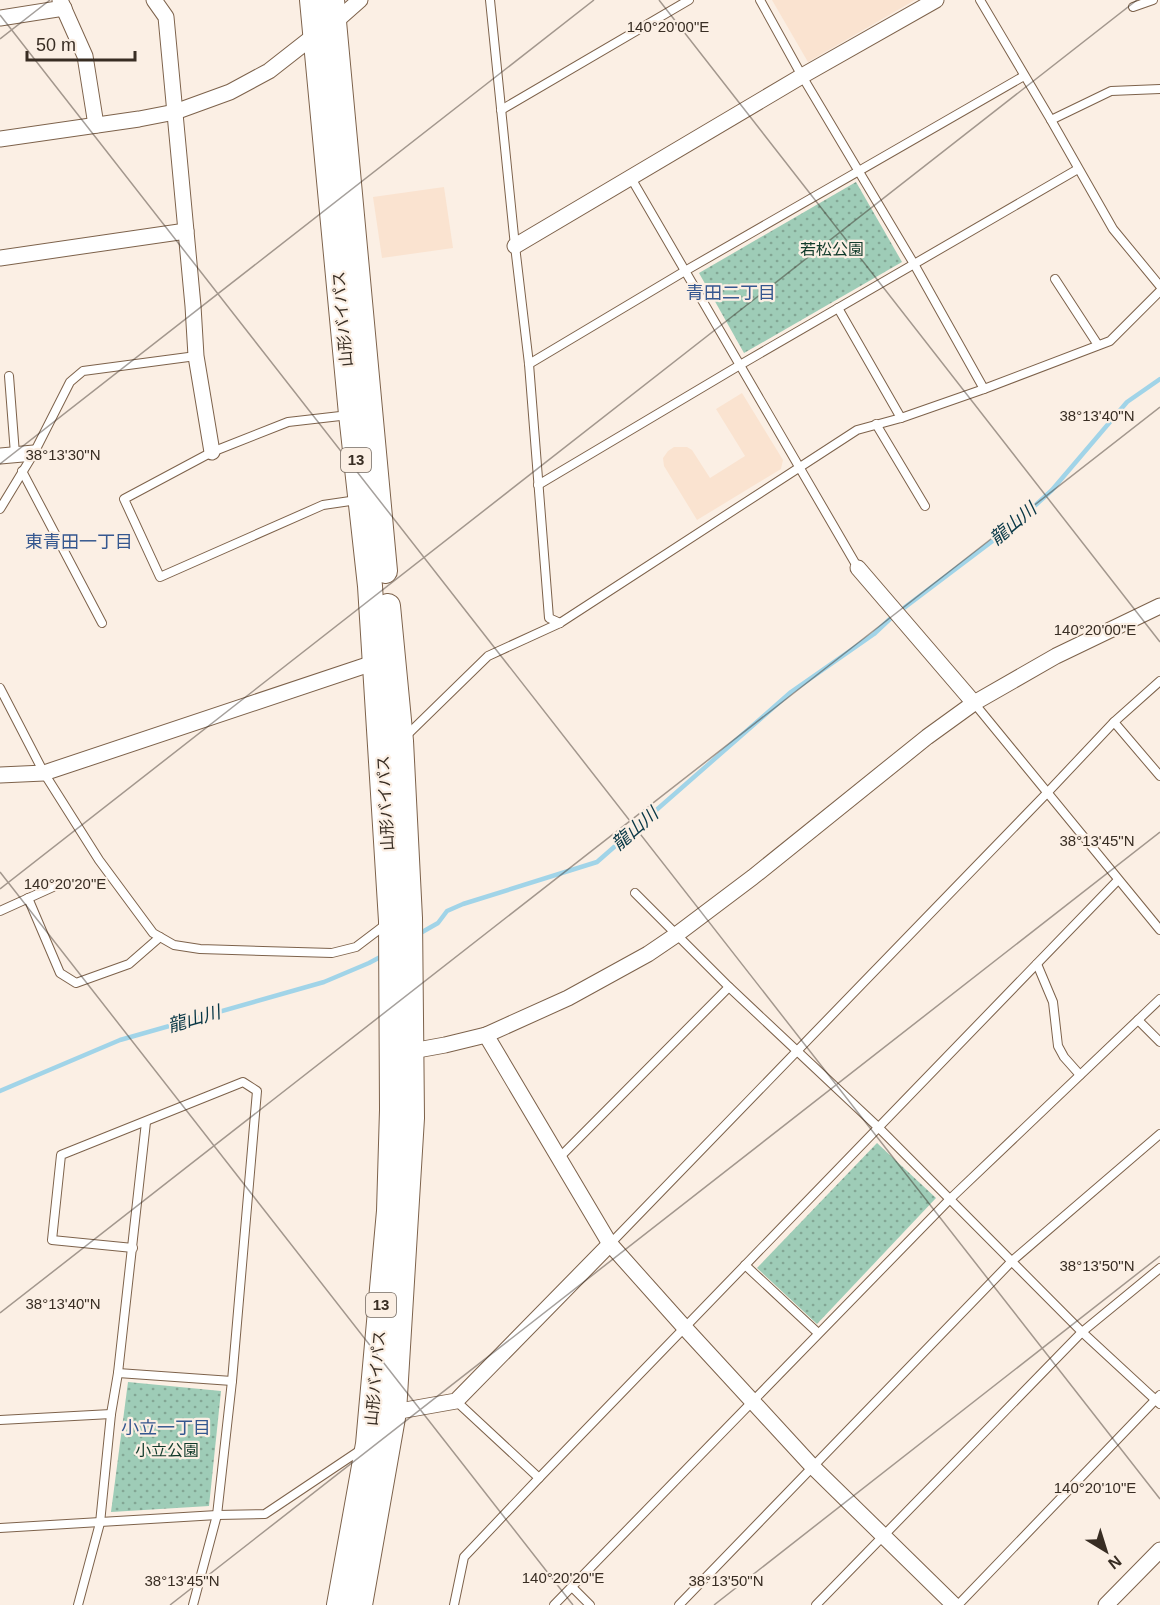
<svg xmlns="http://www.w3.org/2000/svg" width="1160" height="1605" viewBox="0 0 1160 1605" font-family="Helvetica,'Noto Sans JP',sans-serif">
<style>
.built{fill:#fae3d0}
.grass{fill:url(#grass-dots)}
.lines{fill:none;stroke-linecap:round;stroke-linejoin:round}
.stream{stroke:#a1d4e8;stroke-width:4.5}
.service-casing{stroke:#7d624b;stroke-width:10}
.minor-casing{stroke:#7d624b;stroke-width:17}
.trunk-casing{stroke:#7d624b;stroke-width:26}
.service{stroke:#fff;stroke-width:8}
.minor{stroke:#fff;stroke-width:15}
.trunk{stroke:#fff;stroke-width:24}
.ticks{fill:none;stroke:#382d23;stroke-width:1.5;stroke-opacity:0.45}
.labels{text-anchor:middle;stroke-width:4.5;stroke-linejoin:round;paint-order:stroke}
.shield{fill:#fbefe4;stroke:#72675d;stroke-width:1.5}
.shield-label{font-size:15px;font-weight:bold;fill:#382d23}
.park-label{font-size:16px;fill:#103a2a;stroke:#fbefe4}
.street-label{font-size:16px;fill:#382d23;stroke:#fbefe4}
.neighbourhood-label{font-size:18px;fill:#35578f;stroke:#fbefe4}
.water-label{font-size:18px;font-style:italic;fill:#073645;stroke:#fbefe4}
.ticks-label{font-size:15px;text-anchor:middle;fill:#382d23;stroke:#fbefe4;stroke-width:4.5;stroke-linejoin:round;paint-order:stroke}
</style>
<defs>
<pattern id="grass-dots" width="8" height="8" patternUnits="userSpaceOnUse" patternTransform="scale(1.5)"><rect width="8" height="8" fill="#9eccb7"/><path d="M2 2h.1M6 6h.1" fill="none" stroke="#82a694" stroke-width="1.8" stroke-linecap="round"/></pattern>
</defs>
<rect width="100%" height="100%" fill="#fbefe4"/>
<!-- built -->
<g class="built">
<path d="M 772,0 L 915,0 L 808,62 Z"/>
<path d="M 444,187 L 453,248 L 382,258 L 373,197 Z"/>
<path d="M 742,393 L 783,460 L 781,469 L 697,520 L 664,466 L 663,458 L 668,451 L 674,447 L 687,447 L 692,450 L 710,478 L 745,456 L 716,409 Z"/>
</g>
<!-- grass -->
<g class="grass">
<path d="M 856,182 L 902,262 L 744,353 L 699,273 Z"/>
<path d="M 877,1143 L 936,1198 L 817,1324 L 757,1268 Z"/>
<path d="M 128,1382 L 221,1391 L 209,1506 L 111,1512 Z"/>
</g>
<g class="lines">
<!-- stream -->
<g class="stream">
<path d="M 417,935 L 438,923 L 447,911 L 463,904 L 597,862 L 791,692 L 874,634 L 892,617 L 1015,524 L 1052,490 L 1127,402 L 1160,379"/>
<path d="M 0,1091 L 120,1040 L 324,982 L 369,963 L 384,955"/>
</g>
<defs>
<g id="service">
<path d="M 490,0 L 515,246 L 529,364 L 549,618 L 560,623"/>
<path d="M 760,0 L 802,76 L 914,264 L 984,389"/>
<path d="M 980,0 L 1051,120"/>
<path d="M 1133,7 L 1153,0"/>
<path d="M 1160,89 L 1111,91 L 1051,120 L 1113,229 L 1160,286"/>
<path d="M 501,110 L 689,0"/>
<path d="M 631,178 L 858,568"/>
<path d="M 1055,279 L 1098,345"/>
<path d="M 838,308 L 901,418"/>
<path d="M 529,364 L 685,271 L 1024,76"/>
<path d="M 9,376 L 15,454"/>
<path d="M 349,415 L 288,422 L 212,452 L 124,499 L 160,577 L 323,505 L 357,500"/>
<path d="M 876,424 L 925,506"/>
<path d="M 22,471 L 102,623"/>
<path d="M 538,485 L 740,365 L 1078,169"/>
<path d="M 0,509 L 34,453 L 70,382 L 83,371 L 196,356"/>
<path d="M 0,688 L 44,773 L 99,860 L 153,933 L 174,945 L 200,949 L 332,953 L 356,947 L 385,925"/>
<path d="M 974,703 L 1160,930"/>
<path d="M 1114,722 L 1160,776"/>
<path d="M 406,736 L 488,656 L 560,623 L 857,430 L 901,418 L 984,389 L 1110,341 L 1160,291"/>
<path d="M 635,893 L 729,987 L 879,1128 L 1082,1332 L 1160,1404"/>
<path d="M 28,898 L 60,973 L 76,983 L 129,964 L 160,937"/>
<path d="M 0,911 L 53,887"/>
<path d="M 1037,964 L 1053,1002 L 1058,1046 L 1064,1057 L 1080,1075"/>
<path d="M 1138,1020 L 1160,1042"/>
<path d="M 559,1158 L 729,987"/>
<path d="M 610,1244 L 1047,793 L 1114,722 L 1160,681"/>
<path d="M 133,1248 L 52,1240 L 61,1155 L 243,1082 L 257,1091 L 232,1381 L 217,1515 L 193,1605"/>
<path d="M 745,1265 L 818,1333"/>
<path d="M 118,1373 L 232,1381"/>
<path d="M 456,1401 L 539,1478"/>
<path d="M 0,1420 L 111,1414"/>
<path d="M 0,1528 L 217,1515 L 265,1514 L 362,1449"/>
<path d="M 572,1587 L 590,1605"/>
<path d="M 78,1605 L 100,1523 L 111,1414 L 118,1373 L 146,1122"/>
<path d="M 454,1605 L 464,1557 L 539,1478 L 1118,880"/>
<path d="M 554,1605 L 950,1199 L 1160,999"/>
<path d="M 679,1605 L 1012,1261 L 1160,1134"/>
<path d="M 816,1605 L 1082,1332 L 1160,1268"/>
<path d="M 958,1605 L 1160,1395"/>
</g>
<g id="minor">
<path d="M 60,0 L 85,56 L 96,125"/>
<path d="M 154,0 L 166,17 L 193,306 L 196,356 L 212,452"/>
<path d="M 0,18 L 64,8"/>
<path d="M 0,139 L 139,119 L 175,112 L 230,92 L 269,71 L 315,35 L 334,23 L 360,0"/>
<path d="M 515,246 L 802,76 L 936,0"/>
<path d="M 0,258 L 186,231"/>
<path d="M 0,456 L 34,453"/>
<path d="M 858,568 L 974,703"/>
<path d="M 0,775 L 44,773 L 376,662"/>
<path d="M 486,1035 L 610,1244 L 685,1328 L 812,1466 L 954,1605"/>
<path d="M 412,1051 L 445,1045 L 486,1035 L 568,998 L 648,954 L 676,935 L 753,877 L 927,737 L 974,703 L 1056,656 L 1160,606"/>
<path d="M 394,1412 L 456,1401 L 610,1244"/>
<path d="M 1106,1605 L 1160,1550"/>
</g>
<g id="trunk">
<path d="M 312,0 L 351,414 L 370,586 L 391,921 L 392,1110 L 389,1211 L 368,1444 L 339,1605"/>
<path d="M 332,0 L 385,571"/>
<path d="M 360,1605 L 394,1412 L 412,1118 L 410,918 L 401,741 L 388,606"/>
</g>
</defs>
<!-- service casing -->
<use href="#service" class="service-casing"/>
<!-- minor casing -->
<use href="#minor" class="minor-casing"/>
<!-- trunk casing -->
<use href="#trunk" class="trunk-casing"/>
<!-- service -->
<use href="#service" class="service"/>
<!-- minor -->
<use href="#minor" class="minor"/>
<!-- trunk -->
<use href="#trunk" class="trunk"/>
</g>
<!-- ticks -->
<path class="ticks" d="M 659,0 L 1160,642M 0,15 L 1160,1499M 0,39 L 50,0M 0,464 L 594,0M 0,872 L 573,1605M 0,889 L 1137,0M 0,1313 L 1160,407M 170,1605 L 1160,832M 714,1605 L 1160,1256"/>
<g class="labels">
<!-- shield labels -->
<g class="shield">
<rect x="341" y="448" width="30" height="24" rx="4.5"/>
<rect x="366" y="1293" width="30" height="24" rx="4.5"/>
</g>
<g class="shield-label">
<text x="356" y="465">13</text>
<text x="381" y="1310">13</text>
</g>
<!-- park labels -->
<g class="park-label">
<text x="832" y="255">若松公園</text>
<text x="167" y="1456">小立公園</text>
</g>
<!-- street labels -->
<g class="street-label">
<text transform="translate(342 319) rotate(-95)" y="6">山形バイパス</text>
<text transform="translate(385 803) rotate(-93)" y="6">山形バイパス</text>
<text transform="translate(375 1378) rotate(-85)" y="6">山形バイパス</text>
</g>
<!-- neighbourhood labels -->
<g class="neighbourhood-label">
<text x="731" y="299">青田二丁目</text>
<text x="79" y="548">東青田一丁目</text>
<text x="166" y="1434">小立一丁目</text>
</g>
<!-- water labels -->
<g class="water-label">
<text transform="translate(1013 524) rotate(-40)" y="6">龍山川</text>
<text transform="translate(635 829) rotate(-41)" y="6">龍山川</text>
<text transform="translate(194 1019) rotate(-16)" y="6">龍山川</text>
</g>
</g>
<g class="ticks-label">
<text x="668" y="32">140°20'00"E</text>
<text x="1097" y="421">38°13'40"N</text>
<text x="63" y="460">38°13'30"N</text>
<text x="1095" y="635">140°20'00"E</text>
<text x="1097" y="846">38°13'45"N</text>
<text x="65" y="889">140°20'20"E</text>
<text x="1097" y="1271">38°13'50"N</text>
<text x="63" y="1309">38°13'40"N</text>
<text x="1095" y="1493">140°20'10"E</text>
<text x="563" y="1583">140°20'20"E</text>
<text x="182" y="1586">38°13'45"N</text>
<text x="726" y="1586">38°13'50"N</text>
</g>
<!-- north arrow -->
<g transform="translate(1106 1551) rotate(142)" stroke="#fbefe4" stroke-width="4.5" paint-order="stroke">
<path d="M0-4.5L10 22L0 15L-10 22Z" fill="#382d23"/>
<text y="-9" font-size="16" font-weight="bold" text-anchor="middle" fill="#382d23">N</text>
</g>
<!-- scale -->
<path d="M27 51v9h108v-9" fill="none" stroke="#382d23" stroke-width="3"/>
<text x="36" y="51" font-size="18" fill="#382d23" stroke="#fbefe4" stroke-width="4.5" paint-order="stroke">50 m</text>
</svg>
